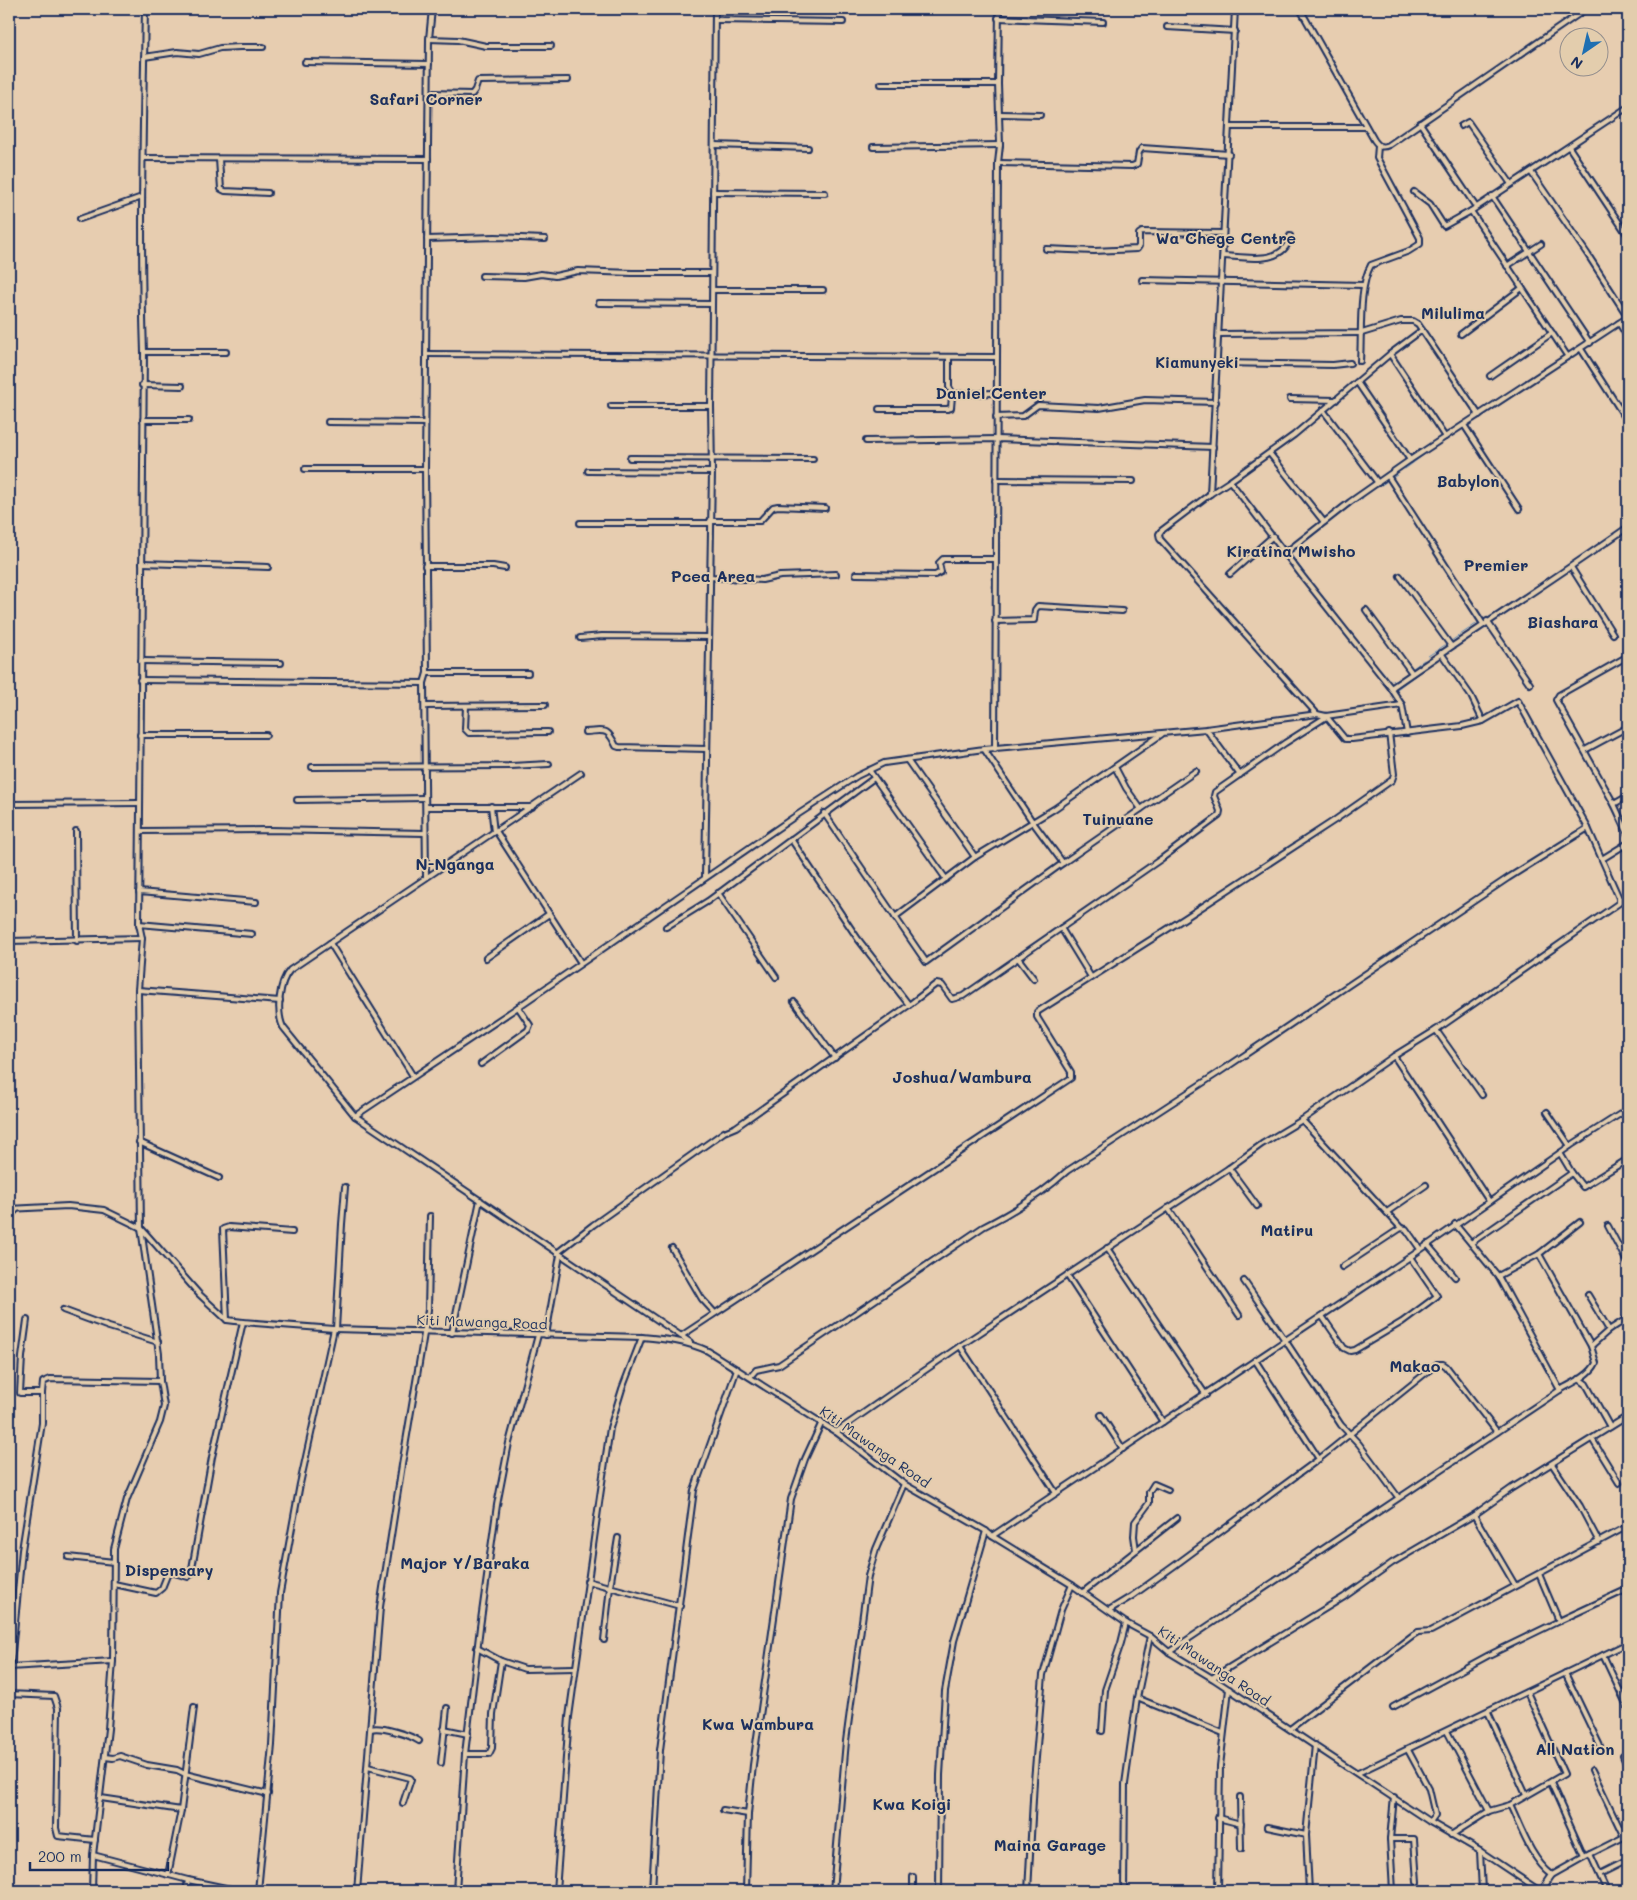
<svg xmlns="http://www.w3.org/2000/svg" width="1637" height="1900" viewBox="0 0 1637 1900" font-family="Mali,sans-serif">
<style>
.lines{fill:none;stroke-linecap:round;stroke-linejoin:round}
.stream{stroke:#658fb9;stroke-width:1}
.street-casing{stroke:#1b2f5e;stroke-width:8}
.street{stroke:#e3cdad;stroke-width:4}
.labels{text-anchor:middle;stroke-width:4;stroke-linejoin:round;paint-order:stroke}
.street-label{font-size:14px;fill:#1b2f5e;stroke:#e3cdad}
.neighbourhood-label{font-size:15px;font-weight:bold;fill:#1b2f5e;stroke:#e3cdad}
.quarter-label{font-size:16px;font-weight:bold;fill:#1b2f5e;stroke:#e3cdad}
</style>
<rect width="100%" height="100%" fill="#e7cdb0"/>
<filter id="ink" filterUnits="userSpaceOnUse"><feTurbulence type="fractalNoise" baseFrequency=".02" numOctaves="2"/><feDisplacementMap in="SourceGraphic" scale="10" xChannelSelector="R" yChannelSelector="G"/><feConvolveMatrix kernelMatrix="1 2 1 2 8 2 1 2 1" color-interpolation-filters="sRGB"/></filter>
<g filter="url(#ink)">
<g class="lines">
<!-- stream -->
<g class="stream">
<path d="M 1405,469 L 1425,454"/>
<path d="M 1388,473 L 1407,460"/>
<path d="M 1392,478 L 1397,475"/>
<path d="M 1378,480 L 1385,475"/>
<path d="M 1378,487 L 1386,482"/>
<path d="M 1353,504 L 1363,498"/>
<path d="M 1342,512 L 1351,506"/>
<path d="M 1324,518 L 1374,483"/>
<path d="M 1317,524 L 1321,521"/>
<path d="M 1280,551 L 1291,564"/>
<path d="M 1293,552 L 1339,514"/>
<path d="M 1292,556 L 1313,585"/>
<path d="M 1304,582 L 1312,593"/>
<path d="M 1316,588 L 1331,607"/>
<path d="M 1314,595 L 1327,610"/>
<path d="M 1333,609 L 1347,628"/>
<path d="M 1349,631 L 1358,643"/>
<path d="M 1351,641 L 1367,661"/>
<path d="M 1451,641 L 1479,622"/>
<path d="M 1362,647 L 1364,651"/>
<path d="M 1365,652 L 1385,674"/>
<path d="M 1428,656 L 1445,645"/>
<path d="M 1413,668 L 1424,660"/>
<path d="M 1389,679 L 1395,681 L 1409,672"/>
<path d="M 1397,689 L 1440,657"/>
</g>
<defs>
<g id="street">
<path d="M 1300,9 L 1374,140 C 1379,147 1382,148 1389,145 L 1586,9"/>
<path d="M 998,18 L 1103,22"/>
<path d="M 715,20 L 843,22"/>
<path d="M 1167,27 L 1235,31"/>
<path d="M 429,39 L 458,40 L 486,46 L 551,46"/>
<path d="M 144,57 L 177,52 L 199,54 L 220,48 L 240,47 L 263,47"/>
<path d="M 305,62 L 429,64"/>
<path d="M 881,84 L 998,84"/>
<path d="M 429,93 L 472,94 L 475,90 L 478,81 L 568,80"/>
<path d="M 1000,114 L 1040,115"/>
<path d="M 1420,123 L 1476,207"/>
<path d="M 1461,126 L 1468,122 L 1511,184"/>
<path d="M 1229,127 L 1366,127"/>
<path d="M 714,145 L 808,148"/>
<path d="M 873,147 L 1000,145"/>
<path d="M 1569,147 L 1628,236"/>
<path d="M 143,158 L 428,159"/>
<path d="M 219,159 L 221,189 L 225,191 L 268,193"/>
<path d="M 998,163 L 1132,166 L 1137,164 L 1139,152 L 1142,148 L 1229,154"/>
<path d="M 1531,172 L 1588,255 L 1628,317"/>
<path d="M 713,192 L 825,193"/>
<path d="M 1414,192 L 1430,204 L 1444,226 L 1471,211"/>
<path d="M 1492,196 L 1590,343"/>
<path d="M 80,219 L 142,197"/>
<path d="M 427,239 L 495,237 L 545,239"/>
<path d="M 1046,249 L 1094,251 L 1137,249 L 1139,246 L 1139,234 L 1142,232 L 1223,233"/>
<path d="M 1223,256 C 1245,257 1285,266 1290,236"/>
<path d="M 1507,266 L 1541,244"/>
<path d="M 482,276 L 524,277 L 541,274 L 555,276 L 578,271 L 632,273 L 712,273"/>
<path d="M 1142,280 L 1363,285"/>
<path d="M 713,290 L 823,290"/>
<path d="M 599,303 L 712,304"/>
<path d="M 1619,323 L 1628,338"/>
<path d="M 1219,334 L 1362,333 L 1401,321 L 1413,321 L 1418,324 L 1422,330"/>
<path d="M 1461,334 L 1522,288"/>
<path d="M 1581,349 L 1628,422"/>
<path d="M 144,352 L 226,352"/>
<path d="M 426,354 L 996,357"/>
<path d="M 1390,354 L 1445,437"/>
<path d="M 949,357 L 949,387 L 953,394"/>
<path d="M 1568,357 L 1471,211 L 1628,107"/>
<path d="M 1360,361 C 1362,333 1358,288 1371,265 L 1409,251 L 1420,244 L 1420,238 L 1377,158 L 1378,146"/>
<path d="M 1218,363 L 1333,365 L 1350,363"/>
<path d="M 1490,376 L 1552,333"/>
<path d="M 1357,382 L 1410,460"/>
<path d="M 142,385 L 182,386"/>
<path d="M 1290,399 L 1336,400"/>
<path d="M 611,406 L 711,406"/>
<path d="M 879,409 L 947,409 L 951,408 L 952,396 L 955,394 L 996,393"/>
<path d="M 1323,410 L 1378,483"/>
<path d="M 996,417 L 1023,416 L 1038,405 L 1099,408 L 1145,400 L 1216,402"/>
<path d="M 143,420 L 189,420"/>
<path d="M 328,422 L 425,423"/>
<path d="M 1464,425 L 1519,509"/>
<path d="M 866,441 L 997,439 L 1213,447"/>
<path d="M 1270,454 L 1324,522"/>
<path d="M 630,458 L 813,459"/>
<path d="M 305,469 L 425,469"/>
<path d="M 588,471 L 712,472"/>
<path d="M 1388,476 L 1483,624"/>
<path d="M 996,480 L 1133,481"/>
<path d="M 1230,481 L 1294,435 L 1390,354 L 1422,330 L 1479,415"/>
<path d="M 1210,494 L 1235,9"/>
<path d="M 710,521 L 760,521 L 773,507 L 778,506 L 825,508"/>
<path d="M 580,523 L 710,523"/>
<path d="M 1285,553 L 1350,502 L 1410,460 L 1628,317"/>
<path d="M 142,563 L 268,567"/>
<path d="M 425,566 L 493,566 L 505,568"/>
<path d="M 1571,567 L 1613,634"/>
<path d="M 856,574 L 935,575 L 941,572 L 939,563 L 943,559 L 995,559"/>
<path d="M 1230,574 L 1273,536"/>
<path d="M 1400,576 L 1451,646"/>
<path d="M 709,577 L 762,580 L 780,576 L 836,574"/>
<path d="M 1366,610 L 1412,673"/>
<path d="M 995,621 L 1034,620 L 1035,610 L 1038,606 L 1122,611"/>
<path d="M 1487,621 L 1530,684"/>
<path d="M 580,638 L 602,636 L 709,637"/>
<path d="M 1441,653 L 1471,696 L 1483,721"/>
<path d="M 1628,656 L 1559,695 L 1556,700 L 1614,804 L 1628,834"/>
<path d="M 141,661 L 281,663"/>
<path d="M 427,673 L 528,673"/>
<path d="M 140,680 L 424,683"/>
<path d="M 1391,688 C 1470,633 1550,582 1628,527"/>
<path d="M 425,706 L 545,705"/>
<path d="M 466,706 L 465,729 L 469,733 L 548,732"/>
<path d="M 1317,714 L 1160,539 L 1159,534 L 1161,531 L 1210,494 L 1230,481 L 1303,577 L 1391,688 L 1402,705 L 1407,733"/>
<path d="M 1206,729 L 1240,775"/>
<path d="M 585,732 C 605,731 607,727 616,746 L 619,747 L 707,749"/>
<path d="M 140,735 L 266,735"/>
<path d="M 984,749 L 1032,821 L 1063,863 L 1141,809 L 1126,788 L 1115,767"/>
<path d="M 995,749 L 998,163 L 1000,145 L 998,84 L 999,9"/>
<path d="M 1585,750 L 1628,727"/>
<path d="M 907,760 L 975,857"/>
<path d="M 312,767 L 511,766 L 549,764"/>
<path d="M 869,770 L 946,879"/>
<path d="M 581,773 L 290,970 C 279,982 276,1012 283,1027 L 355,1116 L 690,1342"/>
<path d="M 297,800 L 425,798"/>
<path d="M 9,804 L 140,803"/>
<path d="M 1614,804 L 1628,796"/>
<path d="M 491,806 L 494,832"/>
<path d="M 426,807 L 532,807"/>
<path d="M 1141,809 L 1196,771"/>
<path d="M 824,813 L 926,962 L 1063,863"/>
<path d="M 76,831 L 77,941"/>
<path d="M 140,831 L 269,830 L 425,833"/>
<path d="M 496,831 L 581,963"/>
<path d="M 791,839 L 858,939 L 909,1005"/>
<path d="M 1602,859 L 1628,843"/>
<path d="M 426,877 L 424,683 L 427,673 L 425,469 L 429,39 L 432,9"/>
<path d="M 705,877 L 712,472 L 711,406 L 715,9"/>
<path d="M 139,892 L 256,902"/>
<path d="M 718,893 L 776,977"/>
<path d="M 895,917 L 975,857 L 1054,809 L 1162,734"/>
<path d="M 139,924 L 252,934"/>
<path d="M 666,927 L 708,901 L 874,778"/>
<path d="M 1061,928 L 1091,977"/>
<path d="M 9,941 L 142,938"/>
<path d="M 330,943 L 413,1076"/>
<path d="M 486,958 L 549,914"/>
<path d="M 1018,958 L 1034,979"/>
<path d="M 138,990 L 280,1001"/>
<path d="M 794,1002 L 835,1058"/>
<path d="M 1436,1030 L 1482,1095"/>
<path d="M 1394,1056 L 1489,1201"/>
<path d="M 481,1064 L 528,1030 L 530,1025 L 518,1007"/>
<path d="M 1547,1112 L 1570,1146"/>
<path d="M 355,1116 L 518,1007 L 794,817 L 857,776 L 884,763 L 984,749 L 1206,729 L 1317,714 L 1326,716 L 1402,705"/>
<path d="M 1302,1120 L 1401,1228"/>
<path d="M 139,1142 L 219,1178"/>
<path d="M 1560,1153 L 1572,1173 L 1583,1187 L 1628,1159"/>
<path d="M 1229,1168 L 1257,1206"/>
<path d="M 1168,1208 L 1239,1315"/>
<path d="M 9,1209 L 68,1206 L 104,1210 L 141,1228 L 199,1294 L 227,1320 L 243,1322 L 334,1329 L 642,1337 C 666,1339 686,1341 708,1351 L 836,1432 L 904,1484 L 986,1531 L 992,1536 L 1072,1585 L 1126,1623 L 1150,1636 L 1169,1652 L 1212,1678 L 1430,1822 L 1480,1851 L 1540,1891"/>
<path d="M 1387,1212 L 1426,1185"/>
<path d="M 9,1217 L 17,1209"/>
<path d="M 1455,1224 L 1498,1276 L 1560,1390"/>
<path d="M 1608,1226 L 1628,1264"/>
<path d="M 1471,1243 L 1572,1173"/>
<path d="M 1427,1244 L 1455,1277"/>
<path d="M 672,1248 L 702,1299 L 715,1313"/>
<path d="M 1107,1248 L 1206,1395"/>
<path d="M 557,1253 L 593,1225 L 724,1132 L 736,1127 L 909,1005 L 936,984 L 942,985 L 952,999 L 963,996 L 1161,859 L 1219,816 L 1220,811 L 1214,796 L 1215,792 L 1285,743 L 1326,717"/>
<path d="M 1342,1267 L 1401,1228 L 1406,1229 L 1420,1249"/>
<path d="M 1067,1275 L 1163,1422"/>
<path d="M 1498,1276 L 1539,1254 L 1580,1222"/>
<path d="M 1244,1281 L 1285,1340 L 1341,1425 L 1359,1444 L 1398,1497"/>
<path d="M 1588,1295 L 1609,1330"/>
<path d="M 63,1310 L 109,1327 L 158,1342"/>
<path d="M 1322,1316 L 1344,1348 L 1350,1351 L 1355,1350 L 1402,1322 L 1437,1296 L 1410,1257"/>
<path d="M 27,1320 L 22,1357 L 20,1393 L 42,1393 L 43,1382 L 50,1379 L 160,1381"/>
<path d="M 227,1320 L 223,1229 L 229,1227 L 292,1232"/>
<path d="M 336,1329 L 342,1224 L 345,1187"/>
<path d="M 452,1333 L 480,1200"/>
<path d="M 546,1335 L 560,1255"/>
<path d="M 681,1336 L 1071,1078 L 1071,1072 L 1037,1017 L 1037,1012 L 1185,918 L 1335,820 L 1385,785 L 1392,780 L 1394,774 L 1389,733"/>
<path d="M 960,1346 L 1056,1493"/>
<path d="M 1591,1346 L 1609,1330 L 1628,1318"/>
<path d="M 1255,1360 L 1319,1459"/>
<path d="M 750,1377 L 756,1370 L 779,1365 L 983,1227 C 1013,1212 1042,1194 1067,1171 L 1218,1073 L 1508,878 L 1588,828"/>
<path d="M 1579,1379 L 1586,1384 L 1610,1427"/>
<path d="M 1101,1415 L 1123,1449"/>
<path d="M 836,1432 L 960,1346 L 1229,1168 L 1262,1144 L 1302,1120 L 1394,1056 L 1436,1030 L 1619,903 L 1619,898 L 1588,828 L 1518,701 L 1483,721 L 1462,726 L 1352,739 L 1345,739 L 1326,716"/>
<path d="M 1592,1439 L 1619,1483"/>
<path d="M 1552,1464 L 1580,1506 L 1599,1542"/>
<path d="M 1474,1515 L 1515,1585"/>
<path d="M 992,1536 L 1410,1257 L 1570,1146 L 1628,1109"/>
<path d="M 1136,1550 L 1134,1536 L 1135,1522 L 1149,1503 L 1149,1492 L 1154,1484 L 1168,1490"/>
<path d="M 68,1557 L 114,1562"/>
<path d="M 1539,1574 L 1559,1621 L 1628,1589"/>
<path d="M 587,1581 L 680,1606"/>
<path d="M 114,1584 L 156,1593 L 162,1588 L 168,1573 L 171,1572 L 188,1577 L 191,1574 L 212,1457 L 243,1322"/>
<path d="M 1082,1593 L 1177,1518"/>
<path d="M 1109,1610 L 1132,1596 L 1174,1566 L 1319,1459 L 1437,1364 L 1443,1364 L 1446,1366 L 1497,1432"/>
<path d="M 604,1640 L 610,1587 L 618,1538"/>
<path d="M 1169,1652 L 1560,1390 C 1572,1383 1590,1376 1596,1363 L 1591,1346 L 1539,1254"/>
<path d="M 1603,1655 L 1628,1708"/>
<path d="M 113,1661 L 114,1549 L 127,1499 L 160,1422 L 164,1406 L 160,1381 L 159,1354 L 141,1228 L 138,990 L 142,938 L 139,924 L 144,352 C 140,238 143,123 145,9"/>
<path d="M 501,1661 L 525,1669 L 575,1668"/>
<path d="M 9,1667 L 113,1661 L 108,1729 L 93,1855 L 188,1880 L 240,1891"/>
<path d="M 1565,1673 L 1600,1746"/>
<path d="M 1212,1678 L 1344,1597 L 1392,1563 L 1474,1515 L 1512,1488 L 1628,1416"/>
<path d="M 9,1683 L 22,1550 L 42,1423 L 42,1393"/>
<path d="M 9,1694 L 54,1696 L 58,1708 L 56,1828 L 58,1836 L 95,1840"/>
<path d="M 1137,1698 L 1223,1733"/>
<path d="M 1393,1707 L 1489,1655 L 1559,1621"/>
<path d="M 1488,1712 L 1526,1795"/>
<path d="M 371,1729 C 381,1726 410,1735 419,1741"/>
<path d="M 444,1729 L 468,1734"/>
<path d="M 1290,1729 L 1413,1635 L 1418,1632 L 1431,1631 L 1628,1526"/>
<path d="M 1102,1731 L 1105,1690 L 1121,1643 L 1126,1623"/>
<path d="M 1447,1731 L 1489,1811 L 1451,1835"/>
<path d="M 1408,1750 L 1429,1789 L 1435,1815 L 1430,1822"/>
<path d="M 1628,1752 L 1623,1756 L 1628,1768"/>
<path d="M 465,1754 L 489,1754 L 492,1748 L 493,1714 L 501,1661 L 477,1648"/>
<path d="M 105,1757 L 113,1758 L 120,1756 L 147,1765 L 177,1770 L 185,1774 L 268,1794"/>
<path d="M 441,1763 L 447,1708"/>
<path d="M 368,1767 L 410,1778 L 411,1779 L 403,1803"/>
<path d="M 1592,1770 L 1624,1837"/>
<path d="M 1358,1773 L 1628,1643"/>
<path d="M 1240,1797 L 1241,1849"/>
<path d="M 101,1798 L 181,1810"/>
<path d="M 1510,1805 C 1521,1828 1531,1859 1552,1875"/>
<path d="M 723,1810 L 748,1814 L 746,1891"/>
<path d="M 1489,1811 L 1510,1805 L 1564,1774 L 1527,1692"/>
<path d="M 748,1814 L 753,1765 L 791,1499 L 805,1459 L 822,1422"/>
<path d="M 1218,1818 L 1241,1824"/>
<path d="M 1267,1827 L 1306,1835"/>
<path d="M 1390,1839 L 1414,1839 L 1417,1882"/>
<path d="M 1480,1851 L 1482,1891"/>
<path d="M 1590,1854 L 1607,1891"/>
<path d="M 1584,1857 L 1628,1835"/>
<path d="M 1600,1874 L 1628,1860"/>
<path d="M 168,1875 L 181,1810 L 194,1707"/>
<path d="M 913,1877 L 913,1891"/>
<path d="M 92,1891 L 93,1855"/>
<path d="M 186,1891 L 188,1880"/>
<path d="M 258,1891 L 272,1745 L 280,1593 L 300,1484 L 334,1329"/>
<path d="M 357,1891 L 380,1607 L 402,1465 L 428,1310 L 430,1216"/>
<path d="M 456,1891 L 465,1754 L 480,1627 L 497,1505 L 509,1443 L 538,1335"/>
<path d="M 556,1891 L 569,1717 L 599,1503 L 610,1428 L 622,1389 L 642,1337"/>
<path d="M 652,1891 L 660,1750 L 694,1490 L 737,1369"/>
<path d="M 833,1891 L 846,1741 L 868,1576 L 876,1549 L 904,1484"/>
<path d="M 939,1891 L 940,1775 L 945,1691 L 954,1641 L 986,1531"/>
<path d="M 1028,1891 L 1034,1781 L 1043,1675 L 1061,1610 L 1072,1585"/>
<path d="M 1124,1891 L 1125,1784 L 1137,1698 L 1150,1636"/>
<path d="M 1218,1891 L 1220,1766 L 1229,1689"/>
<path d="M 1309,1891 L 1306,1835 L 1315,1745"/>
<path d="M 1393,1891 L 1390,1839 L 1394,1797"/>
<path d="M 1541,1891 L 1552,1875 L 1584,1857 L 1551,1783"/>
</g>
</defs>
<!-- street casing -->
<use href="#street" class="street-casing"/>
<!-- street -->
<use href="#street" class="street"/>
</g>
</g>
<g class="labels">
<!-- street labels -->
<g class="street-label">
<text transform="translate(482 1322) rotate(2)" y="5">Kiti Mawanga Road</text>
<text transform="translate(875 1447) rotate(35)" y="5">Kiti Mawanga Road</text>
<text transform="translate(1214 1666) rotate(34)" y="5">Kiti Mawanga Road</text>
</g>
<!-- neighbourhood labels -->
<g class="neighbourhood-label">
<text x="1197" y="368">Kiamunyeki</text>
</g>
<!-- quarter labels -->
<g class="quarter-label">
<text x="426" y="105">Safari Corner</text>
<text x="1226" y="244">Wa Chege Centre</text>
<text x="1453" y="319">Milulima</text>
<text x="991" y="399">Daniel Center</text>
<text x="1468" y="487">Babylon</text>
<text x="1291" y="557">Kiratina Mwisho</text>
<text x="1496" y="571">Premier</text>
<text x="713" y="582">Pcea Area</text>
<text x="1563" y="628">Biashara</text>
<text x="1118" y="825">Tuinuane</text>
<text x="455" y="870">N-Nganga</text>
<text x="962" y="1083">Joshua/Wambura</text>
<text x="1287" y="1236">Matiru</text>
<text x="1415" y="1372">Makao</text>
<text x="465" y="1569">Major Y/Baraka</text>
<text x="169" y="1576">Dispensary</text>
<text x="758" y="1730">Kwa Wambura</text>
<text x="1575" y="1755">All Nation</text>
<text x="912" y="1810">Kwa Koigi</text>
<text x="1050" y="1851">Maina Garage</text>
</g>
</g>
<!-- margin -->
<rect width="1637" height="1900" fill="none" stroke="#e3cdad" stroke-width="30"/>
<rect x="15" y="15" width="1607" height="1870" fill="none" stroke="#1b2f5e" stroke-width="2" filter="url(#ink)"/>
<!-- north arrow -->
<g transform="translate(1584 52) rotate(214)"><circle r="24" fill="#e3cdad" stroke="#938e8d"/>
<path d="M0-4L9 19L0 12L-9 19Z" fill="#1f6fb2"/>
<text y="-8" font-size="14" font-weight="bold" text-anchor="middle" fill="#1b2f5e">N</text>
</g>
<!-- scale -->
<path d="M30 1862v8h138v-8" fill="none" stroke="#1b2f5e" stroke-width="2.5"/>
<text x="38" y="1862" font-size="15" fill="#1b2f5e" stroke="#e3cdad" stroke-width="4" paint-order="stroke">200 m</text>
</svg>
